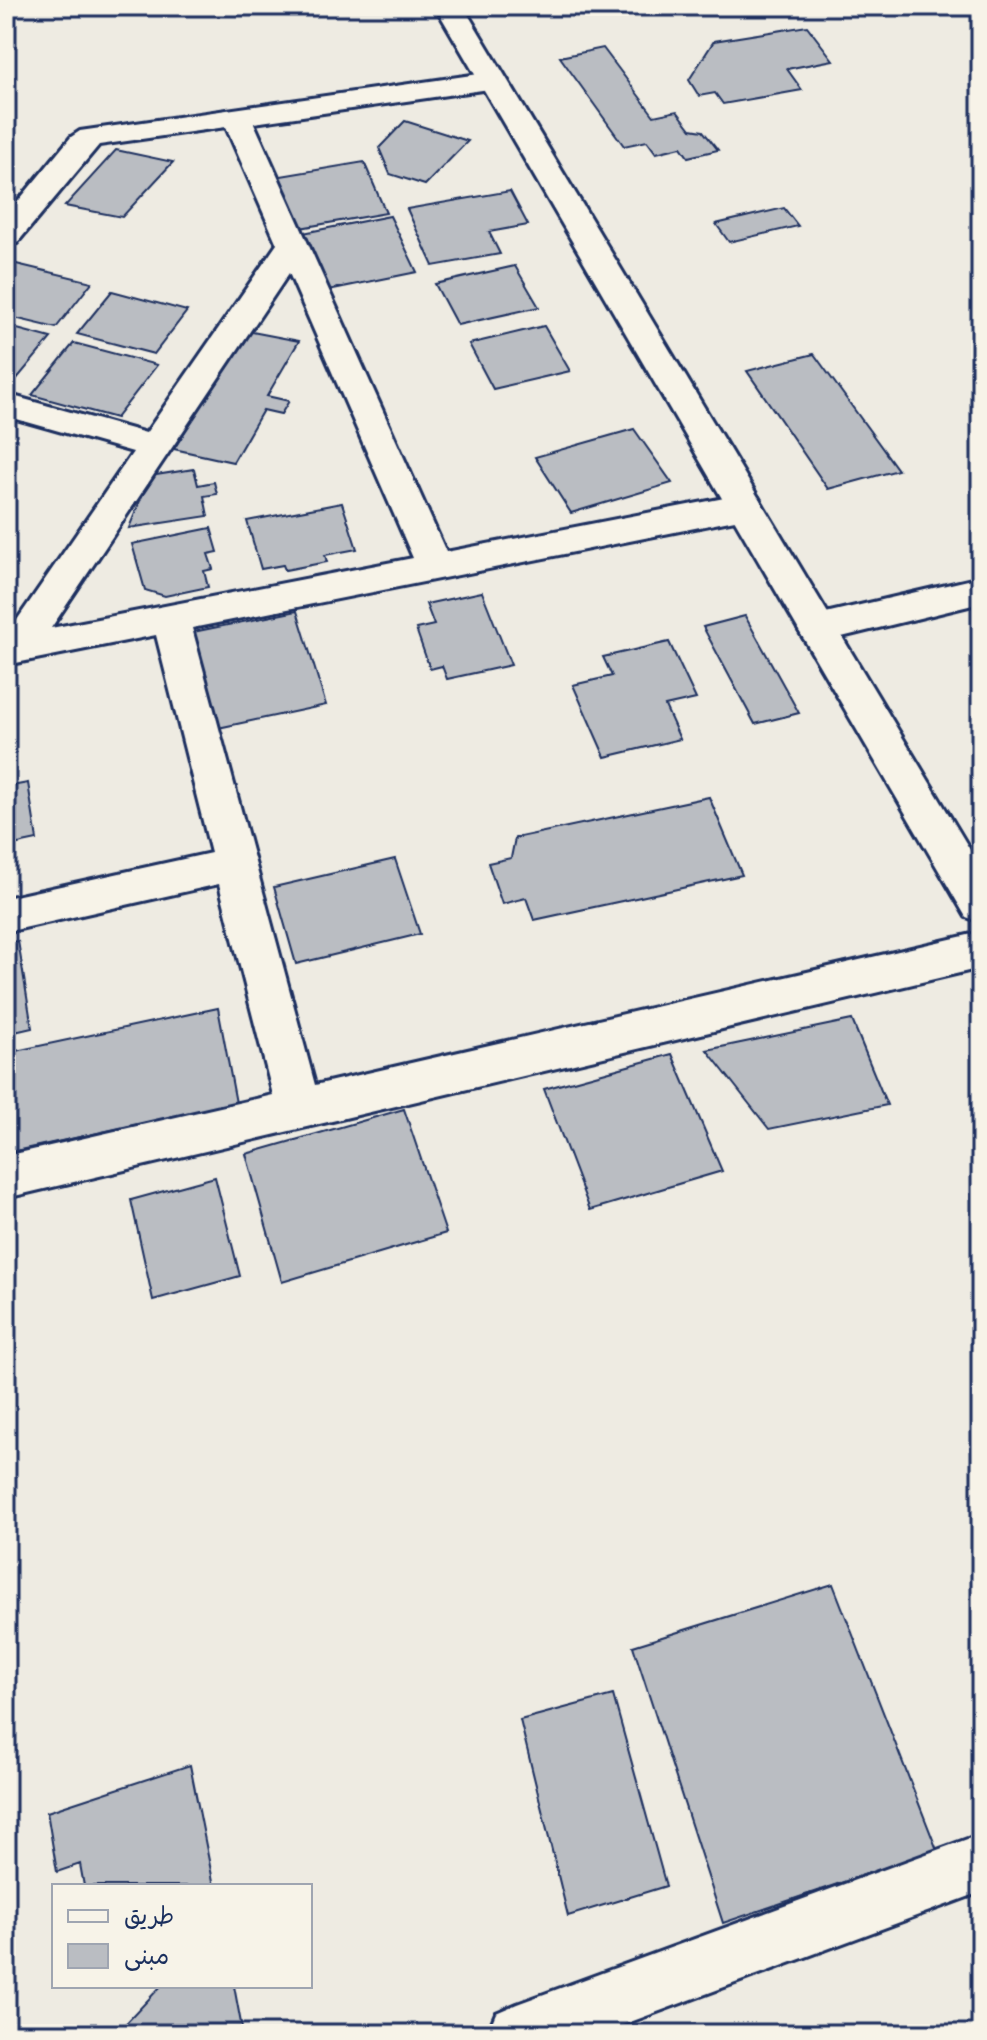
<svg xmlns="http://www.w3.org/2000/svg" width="987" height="2040" viewBox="0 0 987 2040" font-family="'Indie Flower','Playpen Sans Arabic',sans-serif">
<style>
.building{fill:#babdc2;stroke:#1b2f5e;stroke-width:2}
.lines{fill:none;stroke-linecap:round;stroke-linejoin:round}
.minor-casing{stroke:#1b2f5e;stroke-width:6}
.tertiary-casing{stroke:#1b2f5e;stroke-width:6}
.minor{fill:#f7f3e8;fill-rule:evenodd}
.tertiary{fill:#f7f3e8;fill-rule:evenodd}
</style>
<rect width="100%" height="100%" fill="#eeebe2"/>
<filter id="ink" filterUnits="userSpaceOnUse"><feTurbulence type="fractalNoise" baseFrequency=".0125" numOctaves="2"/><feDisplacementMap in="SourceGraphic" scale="16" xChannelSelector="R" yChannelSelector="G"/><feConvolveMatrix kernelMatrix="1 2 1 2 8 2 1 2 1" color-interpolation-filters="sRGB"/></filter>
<g filter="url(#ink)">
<!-- building -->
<g class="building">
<path d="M 807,26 L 833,60 L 787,69 L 802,90 L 723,104 L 715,93 L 699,96 L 689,80 L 714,41 Z"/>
<path d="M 603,48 L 654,116 L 677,111 L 691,129 L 703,131 L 718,150 L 688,157 L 681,147 L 656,153 L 647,141 L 624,146 L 560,57 Z"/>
<path d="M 405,121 L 468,141 L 425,185 L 390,174 L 379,148 Z"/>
<path d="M 116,150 L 173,162 L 122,217 L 65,206 Z"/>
<path d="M 364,162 L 386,213 L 294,229 L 275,177 Z"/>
<path d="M 510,191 L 528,225 L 489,232 L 500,254 L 433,266 L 407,209 Z"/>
<path d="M 784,208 L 798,226 L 729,242 L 716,224 Z"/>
<path d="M 390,216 L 417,272 L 323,291 L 298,234 Z"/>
<path d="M 8,262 L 92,282 L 56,328 L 6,316 Z"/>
<path d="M 515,266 L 539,307 L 457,325 L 435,284 Z"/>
<path d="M 112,291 L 187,311 L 154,354 L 77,334 Z"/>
<path d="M 6,326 L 51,338 L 11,386 L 6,385 Z"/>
<path d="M 544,326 L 570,371 L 493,389 L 469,344 Z"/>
<path d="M 247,331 L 299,341 L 267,396 L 289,401 L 281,414 L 263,410 L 233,462 L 174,449 Z"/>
<path d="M 74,343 L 157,365 L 116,418 L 32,395 Z"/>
<path d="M 814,354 L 898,470 L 828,489 L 747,371 Z"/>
<path d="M 634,429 L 672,483 L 571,513 L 535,457 Z"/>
<path d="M 194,469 L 198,485 L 214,482 L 217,494 L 204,496 L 208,516 L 129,528 L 150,476 Z"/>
<path d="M 342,503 L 357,549 L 325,555 L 327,562 L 285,570 L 283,565 L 261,569 L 247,521 Z"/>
<path d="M 211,528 L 218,552 L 208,554 L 213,569 L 204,571 L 208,587 L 165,596 L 145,590 L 132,544 Z"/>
<path d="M 482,592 L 511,665 L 447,679 L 442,666 L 430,669 L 416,629 L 434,625 L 426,604 Z"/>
<path d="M 297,611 L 326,705 L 218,728 L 193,632 Z"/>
<path d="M 745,616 L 799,713 L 755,724 L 703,627 Z"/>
<path d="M 669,642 L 696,699 L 665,706 L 680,739 L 605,757 L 573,685 L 612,676 L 603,657 Z"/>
<path d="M 28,783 L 37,840 L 13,845 L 14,855 L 6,857 L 6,787 Z"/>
<path d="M 709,797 L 742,875 L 534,920 L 526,898 L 502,904 L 488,863 L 511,858 L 515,838 Z"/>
<path d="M 395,859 L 420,934 L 296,964 L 274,887 Z"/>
<path d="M 18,941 L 32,1028 L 6,1034 L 6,943 Z"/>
<path d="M 218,1008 L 236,1103 L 6,1153 L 6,1053 Z"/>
<path d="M 852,1020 L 887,1105 L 769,1129 L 707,1050 Z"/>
<path d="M 672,1054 L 722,1171 L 590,1210 L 544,1089 Z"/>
<path d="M 404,1109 L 446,1233 L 282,1282 L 246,1154 Z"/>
<path d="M 215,1177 L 240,1276 L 153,1300 L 131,1200 Z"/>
<path d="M 833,1584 L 937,1850 L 723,1923 L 633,1646 Z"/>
<path d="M 613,1695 L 666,1886 L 568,1916 L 520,1720 Z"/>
<path d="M 190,1765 L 214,1886 L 84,1886 L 80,1864 L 57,1872 L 47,1812 Z"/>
<path d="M 161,1986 L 234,1986 L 243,2034 L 116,2034 Z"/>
</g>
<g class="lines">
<defs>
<g id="minor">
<path d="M 493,72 L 503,75 L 507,81 L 503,87 L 254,123 L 446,552 L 745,494 L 758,497 L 763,506 L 758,515 L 745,518 L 192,628 L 315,1085 L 981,932 L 981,968 L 6,1198 L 6,1156 L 273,1095 L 219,884 L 6,932 L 6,898 L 211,853 L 156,635 L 6,665 L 6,636 L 133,452 L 6,416 L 6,394 L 146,433 L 277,244 L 226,127 L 99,145 L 17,243 L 6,245 L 6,216 L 71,137 L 80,131 ZM 289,273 L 413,558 L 51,628 Z"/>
<path d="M 981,577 L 981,603 L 817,643 L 804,639 L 798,629 L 804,619 L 817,615 Z"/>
<path d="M 981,1834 L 981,1892 L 598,2034 L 487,2034 L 496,2013 L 517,2004 Z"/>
</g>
<path id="tertiary" d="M 435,6 L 463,6 L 981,868 L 981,922 L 966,917 Z"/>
</defs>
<!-- minor casing -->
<use href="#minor" class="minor-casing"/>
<!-- tertiary casing -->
<use href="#tertiary" class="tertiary-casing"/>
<!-- minor -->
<use href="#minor" class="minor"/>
<!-- tertiary -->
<use href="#tertiary" class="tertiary"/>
</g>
</g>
<!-- margin -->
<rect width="987" height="2040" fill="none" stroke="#f7f3e8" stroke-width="32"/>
<rect x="16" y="16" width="955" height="2008" fill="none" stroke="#1b2f5e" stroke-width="3" filter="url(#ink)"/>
<!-- legend -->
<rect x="52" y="1884" width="260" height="104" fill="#f7f3e8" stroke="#9fa5b1" stroke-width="2"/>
<rect x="68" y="1910" width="40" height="12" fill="#f7f3e8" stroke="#9fa5b1" stroke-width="2"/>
<text x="124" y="1924" font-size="24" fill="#1b2f5e">طريق</text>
<rect x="68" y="1944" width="40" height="24" fill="#babdc2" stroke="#9fa5b1" stroke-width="2"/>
<text x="124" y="1964" font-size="24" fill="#1b2f5e">مبنى</text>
</svg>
